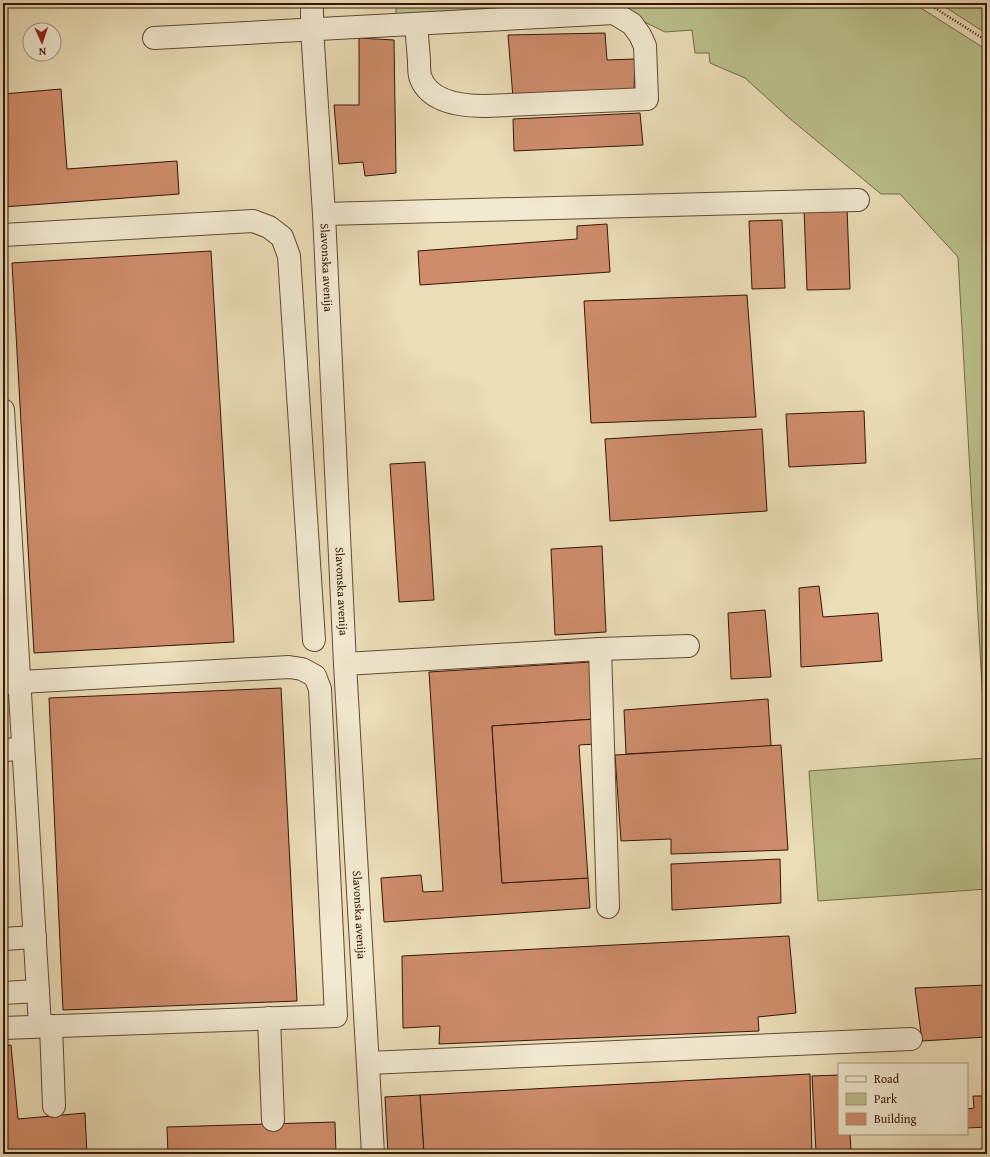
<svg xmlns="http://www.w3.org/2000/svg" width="990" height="1157" viewBox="0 0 990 1157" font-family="'Gentium Book Plus',serif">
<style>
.green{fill:#bac08c;stroke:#776b48}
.building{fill:#ce8c6a;stroke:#341605}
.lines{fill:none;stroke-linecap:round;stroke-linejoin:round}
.minor-casing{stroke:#624832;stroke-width:24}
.path{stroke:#341605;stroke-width:2.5;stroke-dasharray:1 2;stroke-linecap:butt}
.minor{stroke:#f1e9d0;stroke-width:22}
.labels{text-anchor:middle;stroke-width:3;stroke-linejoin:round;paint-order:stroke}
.street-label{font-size:12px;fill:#341605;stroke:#f1e9d0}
</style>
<rect width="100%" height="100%" fill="#eaddb7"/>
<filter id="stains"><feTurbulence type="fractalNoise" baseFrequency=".005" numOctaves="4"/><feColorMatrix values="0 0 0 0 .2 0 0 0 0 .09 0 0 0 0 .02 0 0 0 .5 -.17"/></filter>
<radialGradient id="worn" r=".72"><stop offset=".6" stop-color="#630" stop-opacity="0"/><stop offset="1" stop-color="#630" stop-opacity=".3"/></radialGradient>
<!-- green -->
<g class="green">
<path d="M 396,3 L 508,3 L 508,8 L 396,15 Z"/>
<path d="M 578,3 L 913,3 L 987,50 L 987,889 L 818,901 L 809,771 L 986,758 L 958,257 L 900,194 L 881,194 L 789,118 L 745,78 L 710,63 L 709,53 L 695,53 L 692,30 L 665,32 L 618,9 L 578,6 Z"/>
<path d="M 939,3 L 987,3 L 987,34 Z"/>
</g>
<!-- building -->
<g class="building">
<path d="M 160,3 L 224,3 L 161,6 Z"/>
<path d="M 605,33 L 607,60 L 635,59 L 634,91 L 513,98 L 508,35 Z"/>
<path d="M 359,38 L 394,40 L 396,173 L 365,176 L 363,162 L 339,164 L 334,105 L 359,105 Z"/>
<path d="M 61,89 L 67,169 L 177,161 L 179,194 L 3,207 L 3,94 Z"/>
<path d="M 640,113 L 643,145 L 514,151 L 513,119 Z"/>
<path d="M 847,207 L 850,289 L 807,290 L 804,208 Z"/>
<path d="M 782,220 L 785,288 L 752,289 L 749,221 Z"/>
<path d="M 607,224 L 610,272 L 420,285 L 418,251 L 577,239 L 577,226 Z"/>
<path d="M 211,251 L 234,642 L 34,653 L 12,263 Z"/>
<path d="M 747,295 L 756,417 L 591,423 L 584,301 Z"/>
<path d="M 864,411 L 866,463 L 789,467 L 786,414 Z"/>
<path d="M 762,429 L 767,511 L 610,521 L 605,439 Z"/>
<path d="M 425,462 L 434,600 L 399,602 L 390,464 Z"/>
<path d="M 602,546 L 606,632 L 555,635 L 551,549 Z"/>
<path d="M 819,586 L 823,617 L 878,613 L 882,661 L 801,667 L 799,588 Z"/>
<path d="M 765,610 L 771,677 L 731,679 L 728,613 Z"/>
<path d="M 591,662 L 595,719 L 492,726 L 502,883 L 588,878 L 590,908 L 384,922 L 381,878 L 421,875 L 423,892 L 443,891 L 429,672 Z"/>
<path d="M 281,688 L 297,1001 L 63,1010 L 49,698 Z"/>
<path d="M 768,699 L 771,746 L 626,754 L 624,710 Z"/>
<path d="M 595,719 L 596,744 L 579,745 L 588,878 L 502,883 L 492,726 Z"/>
<path d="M 781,745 L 788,850 L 671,854 L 671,839 L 621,841 L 615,755 Z"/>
<path d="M 780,859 L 781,903 L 672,910 L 671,864 Z"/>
<path d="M 789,936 L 796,1013 L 758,1017 L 759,1031 L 439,1044 L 440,1026 L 403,1028 L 402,956 Z"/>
<path d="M 987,985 L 987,1037 L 922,1041 L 915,988 Z"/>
<path d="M 11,1045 L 18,1119 L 85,1113 L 87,1154 L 3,1154 L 3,1046 Z"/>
<path d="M 810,1074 L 812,1154 L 424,1154 L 420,1095 Z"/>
<path d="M 839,1075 L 839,1134 L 850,1134 L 851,1151 L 816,1152 L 812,1076 Z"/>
<path d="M 420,1095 L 424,1154 L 388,1154 L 385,1097 Z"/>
<path d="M 973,1096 L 987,1096 L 987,1127 L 967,1128 L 967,1109 L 974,1108 Z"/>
<path d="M 335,1122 L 336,1154 L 168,1154 L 167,1127 Z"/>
</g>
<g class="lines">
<defs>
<g id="minor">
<path id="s1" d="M 312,3 L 312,29 L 324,214 L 345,664 L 373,1154"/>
<path d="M 154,38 C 308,30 461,21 614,13 L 632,24 L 640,35 L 645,46 L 647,99 L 485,106 C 462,106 428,102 420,76 C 419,71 419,65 419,60 C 418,48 417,36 416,24"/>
<path d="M 324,214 L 858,200"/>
<path d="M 3,235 L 253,221 L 269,227 L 282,237 L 289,256 L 314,640"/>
<path d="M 3,410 L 40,1026"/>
<path d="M 600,649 L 608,907"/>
<path d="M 345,664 L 600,649 L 688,646"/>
<path d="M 3,683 L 289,667 L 302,669 L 315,676 L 320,689 L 336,1016 L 3,1028"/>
<path d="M 3,750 L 23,749"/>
<path d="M 3,939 L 35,937"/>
<path d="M 3,993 L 38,991"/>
<path d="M 269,1018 L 273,1120"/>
<path d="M 51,1026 L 54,1106"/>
<path d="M 368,1063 L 911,1039"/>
</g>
</defs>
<!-- minor casing -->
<use href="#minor" class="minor-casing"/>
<!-- path -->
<path class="path" d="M 927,3 L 987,41"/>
<!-- minor -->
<use href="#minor" class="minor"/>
</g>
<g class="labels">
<!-- street labels -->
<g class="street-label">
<text dy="4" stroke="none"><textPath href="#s1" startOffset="265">Slavonska avenija</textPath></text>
<text dy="4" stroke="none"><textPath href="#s1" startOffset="589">Slavonska avenija</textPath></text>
<text dy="4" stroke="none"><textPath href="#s1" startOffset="913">Slavonska avenija</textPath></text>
</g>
</g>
<!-- margin -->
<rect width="990" height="1157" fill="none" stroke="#eaddb7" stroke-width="16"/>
<rect x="4" y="4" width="982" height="1149" fill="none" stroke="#341605" stroke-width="2"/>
<rect x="8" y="8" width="974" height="1141" fill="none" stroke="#341605"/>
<!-- legend -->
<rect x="838" y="1063" width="130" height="72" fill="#f1e9d0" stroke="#a5957f"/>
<rect x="846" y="1076" width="20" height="6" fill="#f1e9d0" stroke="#a5957f"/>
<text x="874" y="1083" font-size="12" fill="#341605">Road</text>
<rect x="846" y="1093" width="20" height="12" fill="#bac08c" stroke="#a5957f"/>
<text x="874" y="1103" font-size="12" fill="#341605">Park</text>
<rect x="846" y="1113" width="20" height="12" fill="#ce8c6a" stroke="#a5957f"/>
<text x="874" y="1123" font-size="12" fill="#341605">Building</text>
<!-- north arrow -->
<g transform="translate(42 42) rotate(177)"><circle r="19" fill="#f1e9d0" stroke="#a5957f"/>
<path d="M0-3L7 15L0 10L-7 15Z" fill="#8f2418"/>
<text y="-6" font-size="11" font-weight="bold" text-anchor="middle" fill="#341605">N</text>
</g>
<rect width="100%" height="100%" filter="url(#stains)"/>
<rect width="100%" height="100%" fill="url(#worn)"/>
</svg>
